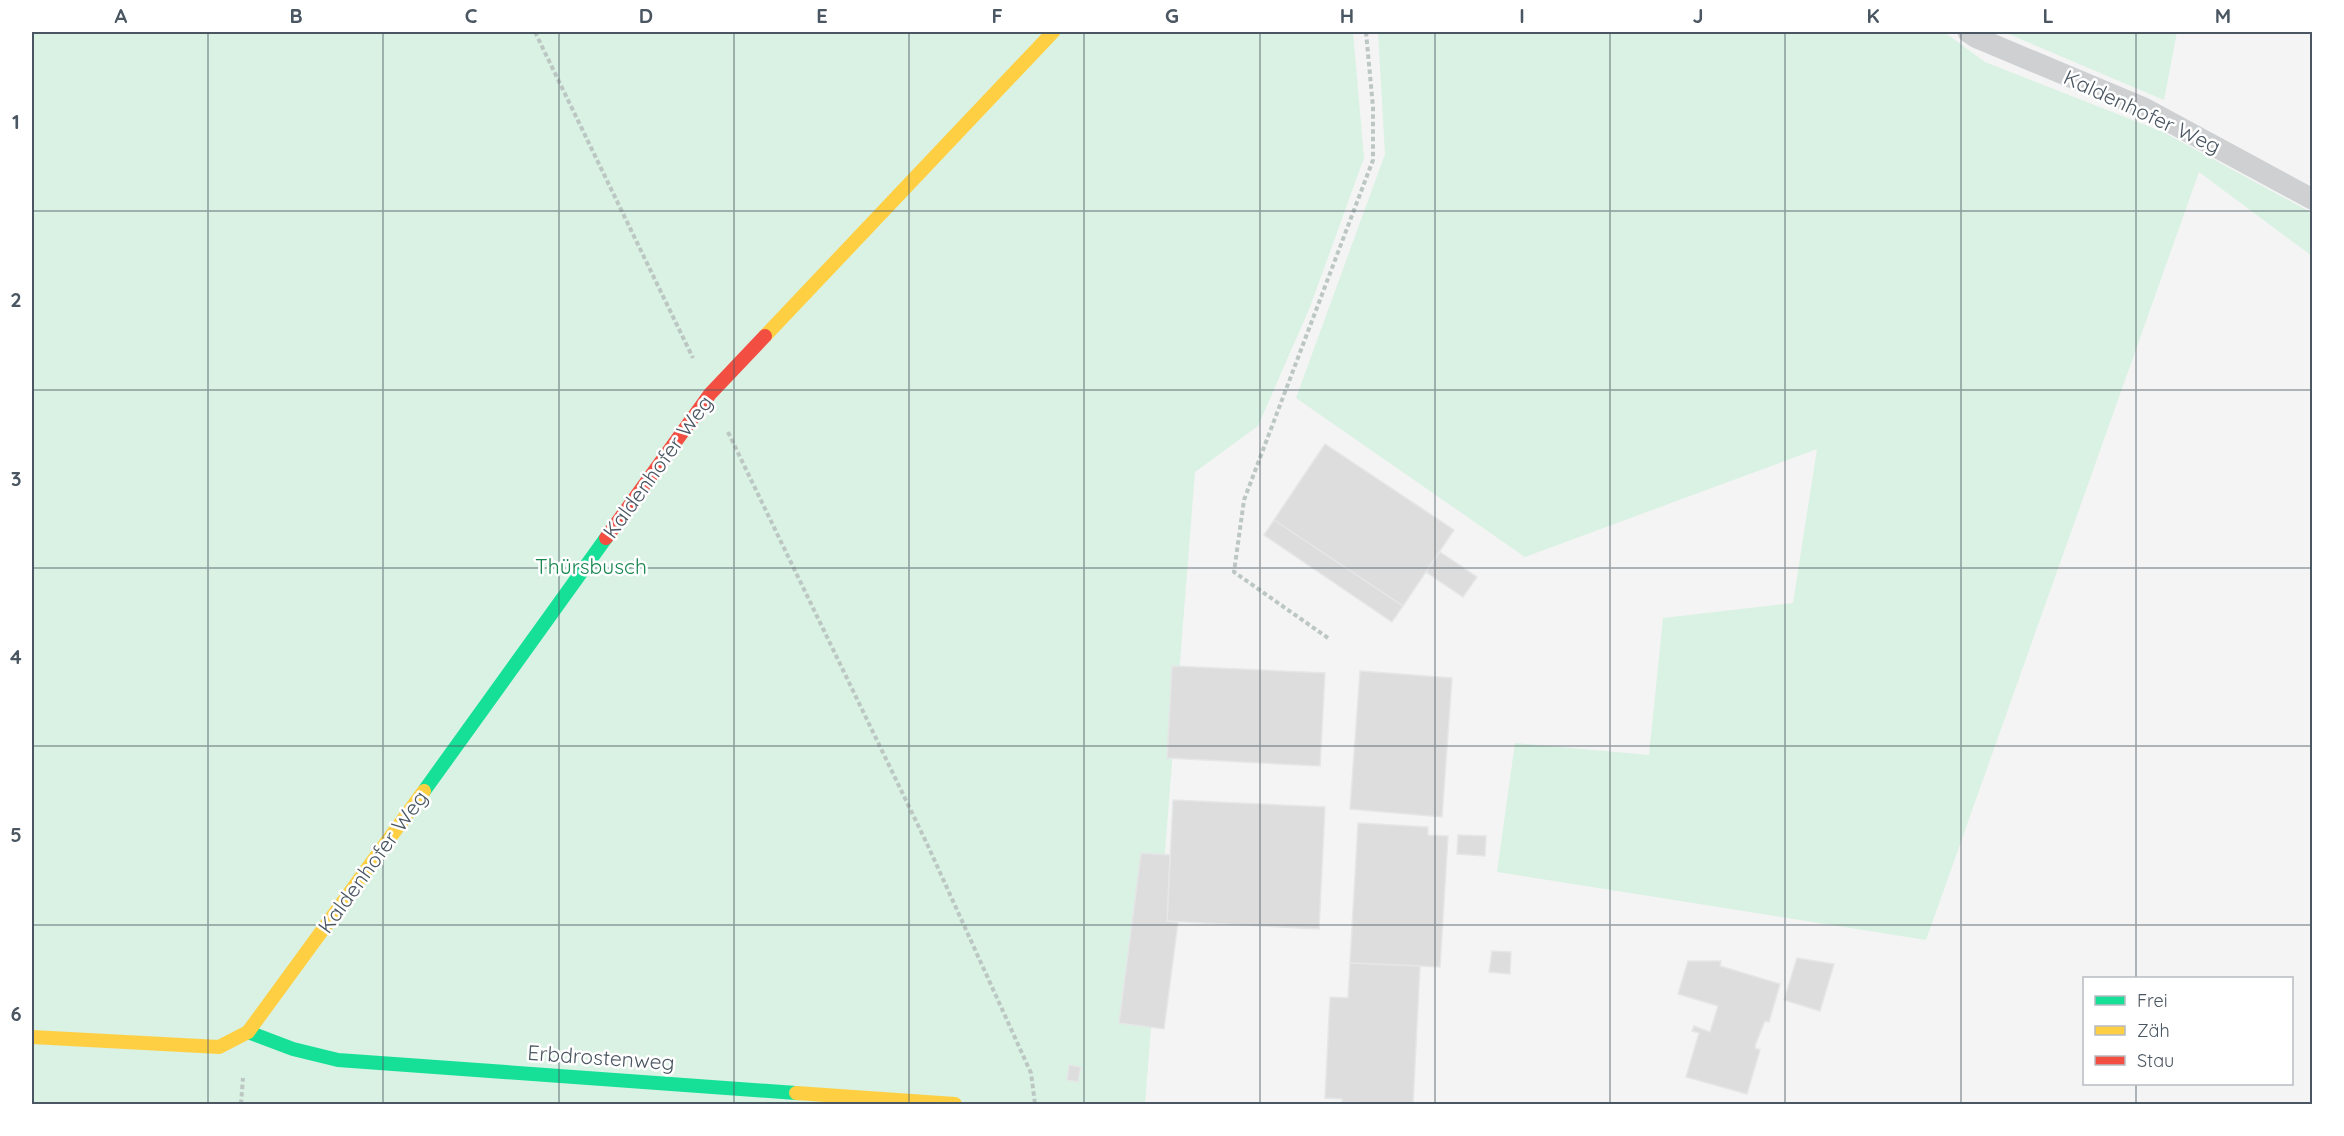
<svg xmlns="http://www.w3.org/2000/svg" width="2344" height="1136" viewBox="0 0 2344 1136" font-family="Quicksand,sans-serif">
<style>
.green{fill:#d9f2e3}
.building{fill:#ddddde;stroke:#e5e6e7;stroke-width:1.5}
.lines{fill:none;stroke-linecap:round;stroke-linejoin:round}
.path{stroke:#bcc7c4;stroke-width:4;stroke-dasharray:4.5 3;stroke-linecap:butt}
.lane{stroke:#ced0d2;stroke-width:21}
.fast{stroke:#16e098;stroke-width:14}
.slow{stroke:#ffcf43;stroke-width:14}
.jam{stroke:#f24e42;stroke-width:14}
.grid{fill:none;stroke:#4a5661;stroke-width:1.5;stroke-opacity:0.55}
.labels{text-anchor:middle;stroke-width:5;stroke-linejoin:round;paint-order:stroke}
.street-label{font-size:21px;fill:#4a5661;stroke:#fff}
.park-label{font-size:21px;fill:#17864f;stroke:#fff}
.neatline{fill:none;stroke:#4a5661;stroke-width:2}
.grid-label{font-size:20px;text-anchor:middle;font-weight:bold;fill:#4a5661}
</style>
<rect width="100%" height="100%" fill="#f4f4f4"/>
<!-- green -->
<g class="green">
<path d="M 32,32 L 1353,32 L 1364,158 L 1310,307 L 1258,426 L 1195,472 L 1145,1104 L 32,1104 Z"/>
<path d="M 1378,32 L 1944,32 L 1985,62 L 2163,132 L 2312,213 L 2312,256 L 2199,172 L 1926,940 L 1497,872 L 1515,743 L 1649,755 L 1663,618 L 1793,603 L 1817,449 L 1525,557 L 1296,398 L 1385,154 Z"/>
<path d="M 2004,32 L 2177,32 L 2164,100 Z"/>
</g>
<!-- building -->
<g class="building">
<path d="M 1325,444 L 1454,530 L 1403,606 L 1274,520 Z"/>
<path d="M 1274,520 L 1403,606 L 1392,622 L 1264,535 Z"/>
<path d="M 1440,552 L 1477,577 L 1463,597 L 1426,572 Z"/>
<path d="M 1172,666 L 1325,673 L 1320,766 L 1167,758 Z"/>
<path d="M 1360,671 L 1452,678 L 1442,817 L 1350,809 Z"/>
<path d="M 1173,800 L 1325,807 L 1319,929 L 1167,921 Z"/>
<path d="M 1358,823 L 1428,827 L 1428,835 L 1448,836 L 1440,967 L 1350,963 Z"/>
<path d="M 1458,835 L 1486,836 L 1485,856 L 1457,854 Z"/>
<path d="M 1141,853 L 1170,855 L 1167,921 L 1178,922 L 1164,1029 L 1119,1023 Z"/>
<path d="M 1492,951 L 1511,952 L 1510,974 L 1489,972 Z"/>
<path d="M 1797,958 L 1834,964 L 1820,1011 L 1784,1000 Z"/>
<path d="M 1688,961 L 1721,961 L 1720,966 L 1780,984 L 1769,1022 L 1765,1021 L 1756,1043 L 1755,1048 L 1760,1050 L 1747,1094 L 1686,1077 L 1699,1033 L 1692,1031 L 1694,1026 L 1710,1032 L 1718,1006 L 1678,994 Z"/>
<path d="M 1350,963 L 1420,966 L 1413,1104 L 1342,1102 L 1342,1099 L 1325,1098 L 1330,997 L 1348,998 Z"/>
<path d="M 1069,1065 L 1081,1067 L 1078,1082 L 1067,1080 Z"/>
</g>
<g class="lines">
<!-- path -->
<g class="path">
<path d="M 535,32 L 693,358"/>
<path d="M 728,432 L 928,846 L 1031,1073 L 1035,1104"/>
<path d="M 1328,638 L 1234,572 L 1244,500 L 1373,160 L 1373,107 L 1366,32"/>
<path d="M 241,1104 L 243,1078"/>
</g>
<!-- lane -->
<path class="lane" d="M 1968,32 L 1975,37 L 2144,108 L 2312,199"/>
<!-- fast -->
<g class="fast">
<path d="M 424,791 L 606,538"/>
<path d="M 248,1032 L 293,1049 L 338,1060 L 796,1093"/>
</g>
<!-- slow -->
<g class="slow">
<path d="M 765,336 L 1053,32"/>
<path d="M 32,1037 L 219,1047 L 248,1032 L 424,791"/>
<path d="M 796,1093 L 955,1104"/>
</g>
<!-- jam -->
<path class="jam" d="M 606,538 L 710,394 L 765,336"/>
</g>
<!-- grid -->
<path class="grid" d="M 208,32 L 208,1104M 383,32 L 383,1104M 559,32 L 559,1104M 734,32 L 734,1104M 909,32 L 909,1104M 1084,32 L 1084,1104M 1260,32 L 1260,1104M 1435,32 L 1435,1104M 1610,32 L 1610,1104M 1785,32 L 1785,1104M 1961,32 L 1961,1104M 2136,32 L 2136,978M 32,211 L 2312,211M 32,390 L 2312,390M 32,568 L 2312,568M 32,746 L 2312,746M 32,925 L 2312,925M 2136,1084 L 2136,1104"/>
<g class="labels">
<!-- street labels -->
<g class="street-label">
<text transform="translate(2142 112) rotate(25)" y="7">Kaldenhofer Weg</text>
<text transform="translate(658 467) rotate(-54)" y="7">Kaldenhofer Weg</text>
<text transform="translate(373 862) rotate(-54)" y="7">Kaldenhofer Weg</text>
<text transform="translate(601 1058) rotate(4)" y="7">Erbdrostenweg</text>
</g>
<!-- park labels -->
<g class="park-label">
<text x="591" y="574">Thürsbusch</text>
</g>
</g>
<!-- border -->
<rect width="2344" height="1136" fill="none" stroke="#ffffff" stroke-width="66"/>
<!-- legend -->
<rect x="2083" y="977" width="210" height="108" fill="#ffffff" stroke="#b7bbc0" stroke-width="1.5"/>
<rect x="2095" y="996" width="30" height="9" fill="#16e098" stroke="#b7bbc0" stroke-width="1.5"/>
<text x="2137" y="1007" font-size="18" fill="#4a5661">Frei</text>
<rect x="2095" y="1026" width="30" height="9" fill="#ffcf43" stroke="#b7bbc0" stroke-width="1.5"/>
<text x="2137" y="1037" font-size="18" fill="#4a5661">Zäh</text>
<rect x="2095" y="1056" width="30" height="9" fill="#f24e42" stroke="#b7bbc0" stroke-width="1.5"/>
<text x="2137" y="1067" font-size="18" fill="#4a5661">Stau</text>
<rect x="33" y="33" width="2278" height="1070" class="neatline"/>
<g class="grid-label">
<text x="121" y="23">A</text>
<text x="296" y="23">B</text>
<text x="471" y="23">C</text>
<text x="646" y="23">D</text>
<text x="822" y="23">E</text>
<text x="997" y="23">F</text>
<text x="1172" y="23">G</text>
<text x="1347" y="23">H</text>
<text x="1522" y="23">I</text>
<text x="1698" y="23">J</text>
<text x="1873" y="23">K</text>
<text x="2048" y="23">L</text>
<text x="2223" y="23">M</text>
<text x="16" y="129">1</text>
<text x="16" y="307">2</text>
<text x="16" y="486">3</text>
<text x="16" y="664">4</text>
<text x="16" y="842">5</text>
<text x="16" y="1021">6</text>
</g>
</svg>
